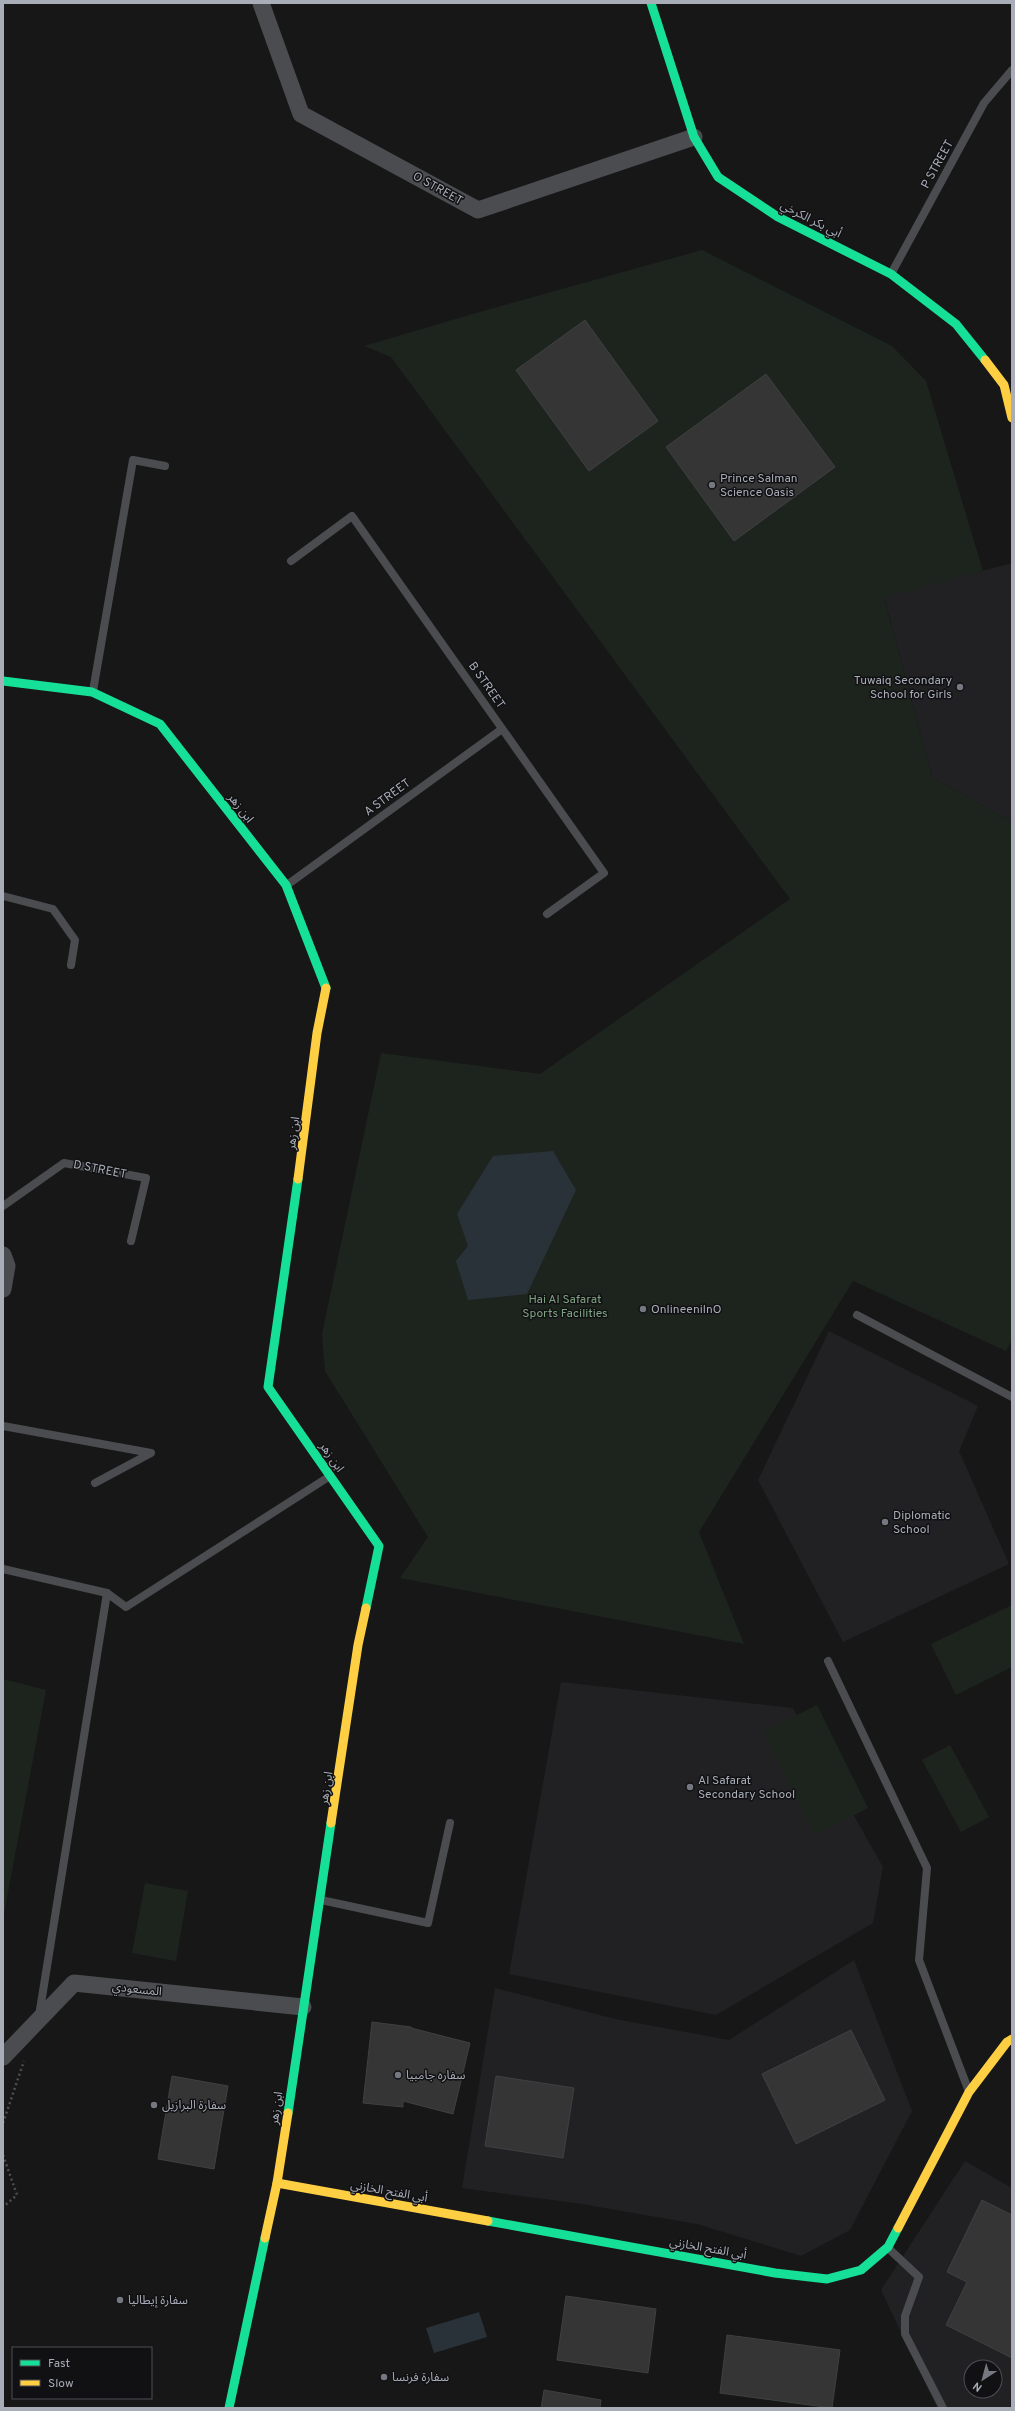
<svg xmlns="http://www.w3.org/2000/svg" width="1015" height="2411" viewBox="0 0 1015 2411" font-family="Overpass,'Noto Sans Arabic',sans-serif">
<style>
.built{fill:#212123;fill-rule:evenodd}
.green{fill:#1d241e}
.water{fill:#2a3239}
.building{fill:#353536;stroke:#3f4043}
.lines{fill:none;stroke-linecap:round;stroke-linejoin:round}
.path{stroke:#4d4e52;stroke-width:2.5;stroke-dasharray:2 3;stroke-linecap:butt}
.lane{stroke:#4b4c50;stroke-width:8}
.street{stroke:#4b4c50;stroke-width:17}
.fast{stroke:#16e098;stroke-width:9}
.slow{stroke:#ffcf43;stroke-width:9}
.poi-dot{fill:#757880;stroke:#111113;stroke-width:1.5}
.labels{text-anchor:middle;stroke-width:3;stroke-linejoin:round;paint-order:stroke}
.street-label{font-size:12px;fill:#a8adb8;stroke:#111113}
.poi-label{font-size:12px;fill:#a8adb8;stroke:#111113;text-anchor:start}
.park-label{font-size:12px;fill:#7fa381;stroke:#111113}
</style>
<rect width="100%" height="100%" fill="#171717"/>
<!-- built -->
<g class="built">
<path d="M 1012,563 L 1012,822 L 932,777 L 884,597 Z"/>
<path d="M 829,1331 L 978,1406 L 959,1451 L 1009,1564 L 843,1642 L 758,1480 Z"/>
<path d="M 561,1682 L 793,1708 L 883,1867 L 873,1923 L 716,2015 L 509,1974 Z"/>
<path d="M 854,1960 L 912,2111 L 850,2230 L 801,2256 L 697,2224 L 582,2204 L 462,2188 L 495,1988 L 615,2019 L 729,2040 Z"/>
<path d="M 965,2161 L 1012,2188 L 1012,2408 L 937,2408 L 881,2290 ZM 971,2367 L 995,2367 L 995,2391 L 971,2391 Z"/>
</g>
<!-- green -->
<g class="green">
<path d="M 702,250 L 892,346 L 926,381 L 983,571 L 884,598 L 932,777 L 1012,822 L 1012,1339 L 1006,1351 L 853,1281 L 699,1532 L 744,1644 L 400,1578 L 428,1537 L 325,1371 L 322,1334 L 381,1053 L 540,1074 L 790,899 L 391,357 L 364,346 L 469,315 Z"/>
<path d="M 1012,1605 L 1012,1667 L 956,1695 L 931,1644 Z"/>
<path d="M 3,1679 L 46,1690 L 3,1919 Z"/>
<path d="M 817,1705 L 868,1808 L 814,1835 L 763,1732 Z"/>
<path d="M 950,1745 L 989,1817 L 961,1832 L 922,1760 Z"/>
<path d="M 145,1883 L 188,1891 L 176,1961 L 132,1953 Z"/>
</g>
<!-- water -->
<g class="water">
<path d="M 553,1151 L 576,1190 L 527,1294 L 468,1300 L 456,1261 L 468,1246 L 457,1214 L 493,1156 Z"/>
<path d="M 479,2312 L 487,2337 L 434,2353 L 426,2328 Z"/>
</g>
<!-- building -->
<g class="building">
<path d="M 585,320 L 658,421 L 589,471 L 516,370 Z"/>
<path d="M 766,374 L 835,467 L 734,541 L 666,447 Z"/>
<path d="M 372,2022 L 411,2027 L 411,2028 L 470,2043 L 453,2114 L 403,2101 L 403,2107 L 363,2103 Z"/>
<path d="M 851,2030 L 885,2100 L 796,2144 L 762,2074 Z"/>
<path d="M 172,2076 L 228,2086 L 214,2169 L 158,2159 Z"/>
<path d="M 496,2076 L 574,2088 L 563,2158 L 485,2146 Z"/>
<path d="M 982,2200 L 1012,2215 L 1012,2358 L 946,2325 L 967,2282 L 947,2272 Z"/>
<path d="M 566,2296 L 656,2309 L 648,2373 L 557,2360 Z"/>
<path d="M 727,2335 L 840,2350 L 832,2408 L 720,2393 Z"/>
<path d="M 544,2390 L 601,2400 L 600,2408 L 541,2408 Z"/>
</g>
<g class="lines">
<!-- path -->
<g class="path">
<path d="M 3,2123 L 24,2061"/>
<path d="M 3,2155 L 17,2195 L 3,2207"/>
</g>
<!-- lane -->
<g class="lane">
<path d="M 891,274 L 984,103 L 1012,70"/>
<path d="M 291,561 L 352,516 L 604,873 L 547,914"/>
<path d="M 93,691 L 133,460 L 165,466"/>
<path d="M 287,885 L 502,729"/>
<path d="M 3,896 L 53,909 L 75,940 L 71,965"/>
<path d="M 3,1206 L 64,1163 L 146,1178 L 131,1241"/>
<path d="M 857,1315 L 1012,1397"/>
<path d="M 3,1426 L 151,1453 L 95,1483"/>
<path d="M 3,1569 L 107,1593 L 126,1607 L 330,1476"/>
<path d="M 828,1661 L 927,1868 L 919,1960 L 968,2089"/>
<path d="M 321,1900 L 428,1923 L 450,1823"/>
<path d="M 39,2016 L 107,1593"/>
<path d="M 888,2248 L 919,2277 L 905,2316 L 905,2334 L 943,2408"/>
</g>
<!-- street -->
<g class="street">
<path d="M 261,3 L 301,114 L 478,210 L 694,137"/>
<path d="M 3,1255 L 7,1266 L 3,1289"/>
<path d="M 3,2057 L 74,1983 L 303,2007"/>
</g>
<!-- fast -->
<g class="fast">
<path d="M 651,3 L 694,137 L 718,177 L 778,217 L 891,274 L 956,324 L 985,360"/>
<path d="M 3,681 L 92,692 L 160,724 L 286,885 L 326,988"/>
<path d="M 298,1179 L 268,1387 L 379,1546 L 366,1608"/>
<path d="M 288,2113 L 331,1823"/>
<path d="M 488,2221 L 775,2273 L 827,2279 L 861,2270 L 888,2247 L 898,2228"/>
<path d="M 229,2408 L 265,2238"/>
</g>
<!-- slow -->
<g class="slow">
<path d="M 985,360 L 1004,385 L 1012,418"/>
<path d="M 298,1179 L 317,1033 L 326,988"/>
<path d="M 331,1823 L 358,1645 L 366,1608"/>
<path d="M 277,2183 L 488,2221"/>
<path d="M 898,2228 L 969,2092 L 1007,2042 L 1012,2039"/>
<path d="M 265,2238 L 277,2183 L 288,2113"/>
</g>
</g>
<!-- markers -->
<g class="poi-dot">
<circle cx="712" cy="485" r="4"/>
<circle cx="960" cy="687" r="4"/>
<circle cx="643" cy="1309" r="4"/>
<circle cx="885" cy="1522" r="4"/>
<circle cx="690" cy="1787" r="4"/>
<circle cx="398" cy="2075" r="4"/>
<circle cx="154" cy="2105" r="4"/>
<circle cx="120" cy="2300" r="4"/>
<circle cx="384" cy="2377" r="4"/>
</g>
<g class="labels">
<!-- street labels -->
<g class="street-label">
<text transform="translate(937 164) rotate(-61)" y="4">P STREET</text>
<text transform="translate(438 188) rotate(29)" y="4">O STREET</text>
<text transform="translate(811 219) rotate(27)" y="4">أبي بكر الكرخي</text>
<text transform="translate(487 685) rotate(55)" y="4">B STREET</text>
<text transform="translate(387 797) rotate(-36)" y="4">A STREET</text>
<text transform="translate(241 808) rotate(52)" y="4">ابن زهر</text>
<text transform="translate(293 1133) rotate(-82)" y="4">ابن زهر</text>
<text transform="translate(100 1169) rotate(11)" y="4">D STREET</text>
<text transform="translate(332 1457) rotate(55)" y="4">ابن زهر</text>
<text transform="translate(326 1788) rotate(-81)" y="4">ابن زهر</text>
<text transform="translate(137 1989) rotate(6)" y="4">المسعودي</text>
<text transform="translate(276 2108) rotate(-82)" y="4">ابن زهر</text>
<text transform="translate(389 2191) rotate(10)" y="4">أبي الفتح الخازني</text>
<text transform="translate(708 2248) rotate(10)" y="4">أبي الفتح الخازني</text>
</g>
<!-- poi labels -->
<g class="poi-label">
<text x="720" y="482">Prince Salman<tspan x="720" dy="14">Science Oasis</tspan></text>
<text x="952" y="684" text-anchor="end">Tuwaiq Secondary<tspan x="952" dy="14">School for Girls</tspan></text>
<text x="651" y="1313">OnlineenilnO</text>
<text x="893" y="1519">Diplomatic<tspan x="893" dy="14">School</tspan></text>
<text x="698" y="1784">Al Safarat<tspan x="698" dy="14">Secondary School</tspan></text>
<text x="406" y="2079">سفاره جامبيا</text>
<text x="162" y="2109">سفارة البرازيل</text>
<text x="128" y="2304">سفارة إيطاليا</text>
<text x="392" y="2381">سفارة فرنسا</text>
</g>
<!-- park labels -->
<g class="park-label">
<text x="565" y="1303">Hai Al Safarat<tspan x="565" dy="14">Sports Facilities</tspan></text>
</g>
</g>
<!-- border -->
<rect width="1015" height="2411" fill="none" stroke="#a8adb8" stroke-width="8"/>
<!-- legend -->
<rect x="12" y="2347" width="140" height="52" fill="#111113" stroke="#4d4f55"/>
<rect x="20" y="2360" width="20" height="6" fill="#16e098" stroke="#4d4f55"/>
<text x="48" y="2367" font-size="12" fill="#a8adb8">Fast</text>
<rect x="20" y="2380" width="20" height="6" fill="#ffcf43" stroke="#4d4f55"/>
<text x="48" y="2387" font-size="12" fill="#a8adb8">Slow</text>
<!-- north arrow -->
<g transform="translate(983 2379) rotate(216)"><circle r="19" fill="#111113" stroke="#4d4f55"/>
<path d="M0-3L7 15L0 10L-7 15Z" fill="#757880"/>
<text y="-6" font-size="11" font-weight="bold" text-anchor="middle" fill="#a8adb8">N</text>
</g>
</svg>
